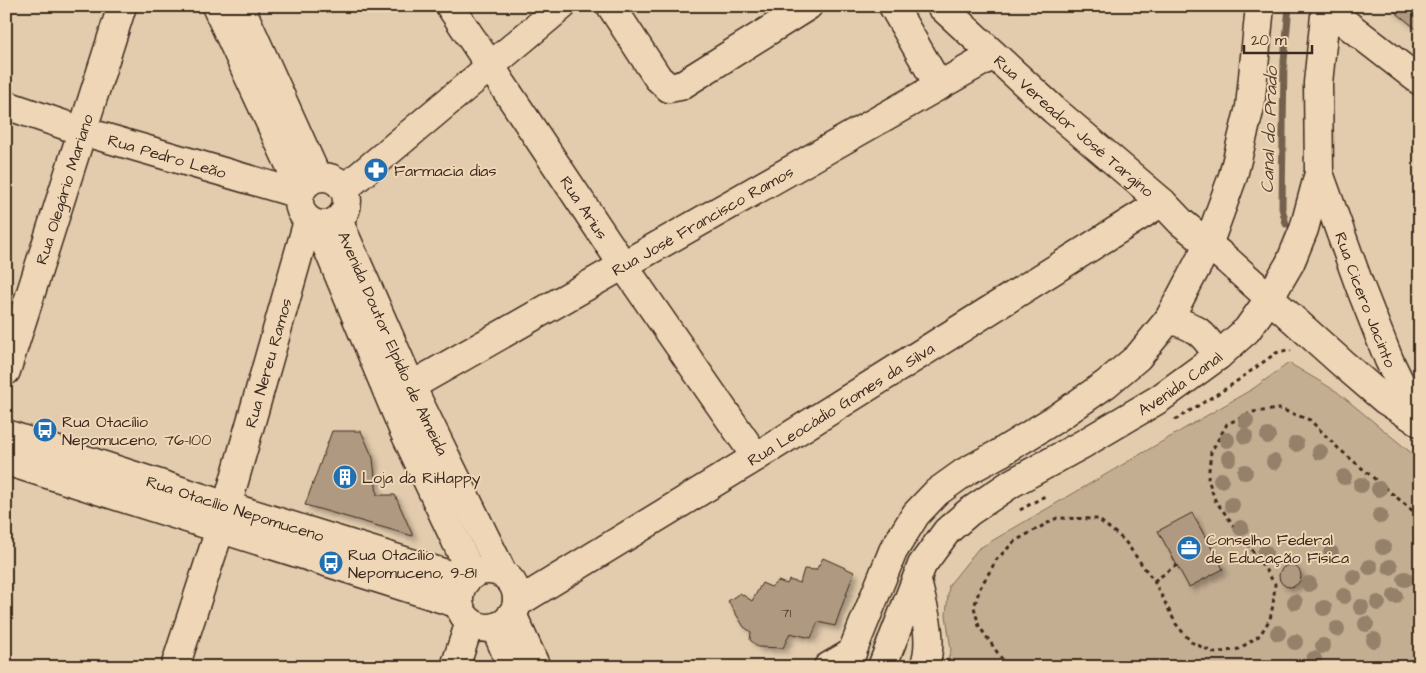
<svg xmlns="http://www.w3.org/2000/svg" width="1426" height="673" viewBox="0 0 1426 673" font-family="'Architects Daughter',sans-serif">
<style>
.green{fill:#c4ae92;stroke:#806c58}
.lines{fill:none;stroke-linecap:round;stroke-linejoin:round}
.stream{stroke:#74614e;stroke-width:7}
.building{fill:#af9980;stroke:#3b2a1e;filter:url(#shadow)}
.minor-casing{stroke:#3b2a1e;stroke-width:31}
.major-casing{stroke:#3b2a1e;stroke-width:31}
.path{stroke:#3b2a1e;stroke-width:3;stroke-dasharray:4 4;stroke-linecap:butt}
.minor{stroke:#eed6b6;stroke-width:28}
.major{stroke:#eed6b6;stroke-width:28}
.tree{fill:#95816b}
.labels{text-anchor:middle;stroke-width:4;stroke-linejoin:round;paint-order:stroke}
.number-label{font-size:14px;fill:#584636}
.street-label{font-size:16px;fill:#3b2a1e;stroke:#eed6b6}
.poi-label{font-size:16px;fill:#3b2a1e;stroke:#eed6b6;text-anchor:start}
.water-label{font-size:18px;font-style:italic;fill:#534132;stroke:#eed6b6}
</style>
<defs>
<filter id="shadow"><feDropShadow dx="4.5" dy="4.5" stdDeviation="2.5" flood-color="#0004"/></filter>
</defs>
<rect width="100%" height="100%" fill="#e3ccad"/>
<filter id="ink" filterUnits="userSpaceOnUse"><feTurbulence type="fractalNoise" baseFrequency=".02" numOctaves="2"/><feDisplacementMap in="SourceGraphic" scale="10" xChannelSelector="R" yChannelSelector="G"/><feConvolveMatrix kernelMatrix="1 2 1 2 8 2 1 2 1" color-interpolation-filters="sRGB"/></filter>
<g filter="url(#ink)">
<!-- green -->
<path class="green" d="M 1289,363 L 1336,391 L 1420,460 L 1420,667 L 945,667 L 951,650 L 946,615 L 949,585 L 978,549 L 1254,388 Z"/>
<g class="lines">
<!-- stream -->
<path class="stream" d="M 1286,224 L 1282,208 L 1284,61 L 1289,6"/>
</g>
<!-- building -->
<g class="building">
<path d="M 1388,6 L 1420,6 L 1420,32 Z"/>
<path d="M 332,431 L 361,431 L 373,458 L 377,495 L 395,495 L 413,536 L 305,505 Z"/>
<path d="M 1192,513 L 1223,569 L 1189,587 L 1158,531 Z"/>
<path d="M 823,558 L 854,572 L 835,626 L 818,622 L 811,638 L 790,633 L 783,648 L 758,647 L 750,640 L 751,632 L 744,627 L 728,601 L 740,593 L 752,601 L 762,583 L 771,587 L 778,581 L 787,584 L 789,580 L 800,583 L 804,569 L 816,570 Z"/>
<circle cx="1290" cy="576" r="11"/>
</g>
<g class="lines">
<defs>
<g id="minor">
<path id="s1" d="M 450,6 L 623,265 L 756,457"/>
<path d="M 611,6 L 658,78 L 669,88 L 680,86 L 808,6"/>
<path d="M 893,6 L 939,86"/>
<path id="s2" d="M 941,6 L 1054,110 L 1162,202 L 1181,222 L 1227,260 L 1342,363 L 1385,400 L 1418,421"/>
<path d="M 1326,8 L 1420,81"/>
<path id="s3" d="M 6,105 L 82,131 L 299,194"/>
<path id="s4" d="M 1319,173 L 1359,284 L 1389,360 L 1419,422"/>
<path d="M 344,189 L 562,6"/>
<path id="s5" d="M 6,371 L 122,6"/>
<path id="s6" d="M 411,386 L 993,55"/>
<path id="s7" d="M 6,434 L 227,506 L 466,580"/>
<path d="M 6,461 L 459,604"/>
<path id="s8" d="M 227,506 L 308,221"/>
<path d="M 917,581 C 923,609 935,639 924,667"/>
<path id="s9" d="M 517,603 L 756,457 L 1162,202"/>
<path d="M 175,667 L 220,529"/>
<path d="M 455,667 L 470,622"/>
<path d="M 828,667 L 852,653"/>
</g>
<g id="major">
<path d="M 216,6 L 301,189"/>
<path d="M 240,6 L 317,177"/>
<circle cx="323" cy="201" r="24"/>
<path id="s10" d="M 338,220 L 411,386 L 503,574"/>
<path d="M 318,225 L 403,429 L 472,575"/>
<path d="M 1169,319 C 1196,327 1203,332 1218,356"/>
<circle cx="488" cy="599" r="29"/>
<path d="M 512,614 L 536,667"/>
<path d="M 495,627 L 512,667"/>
<path d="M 846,667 L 893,551 L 916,514 L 937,492 L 965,472 L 1000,453 L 1057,418 L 1106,384 L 1138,357 L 1169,319 L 1208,245 L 1233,176 L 1250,107 L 1260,6"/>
<path id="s11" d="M 882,667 L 922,565 L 947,531 L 969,512 L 1012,483 L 1083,444 L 1159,399 L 1218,356 L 1247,330 L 1269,299 L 1290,263 L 1304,229 L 1319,173 L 1318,83 L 1326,6"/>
</g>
</defs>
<!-- minor casing -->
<use href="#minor" class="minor-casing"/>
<!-- major casing -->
<use href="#major" class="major-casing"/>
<!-- path -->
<g class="path">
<path d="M 1175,420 L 1230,386 L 1276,353 L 1287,350 L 1291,351"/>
<path d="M 1020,510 L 1045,496"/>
<path d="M 1154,581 L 1177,565"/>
<path d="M 1062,661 L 1062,667"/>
<path d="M 1005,667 L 1004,662 L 979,626 L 974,607 L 980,588 L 997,559 L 1015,541 L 1057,518 L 1098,519 L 1124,540 L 1154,581 L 1176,624 L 1191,642 L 1215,653 L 1239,649 L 1260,635 L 1270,619 L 1273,605 L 1275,584 L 1259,560 L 1215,500 L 1208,479 L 1211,452 L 1227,424 L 1253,412 L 1280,409 L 1310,420 L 1338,448 L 1420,517"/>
</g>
<!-- minor -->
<use href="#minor" class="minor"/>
<!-- major -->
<use href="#major" class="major"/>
</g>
<!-- trees -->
<g class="tree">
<circle cx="1246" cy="421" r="8"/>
<circle cx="1245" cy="436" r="8"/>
<circle cx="1268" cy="436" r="8"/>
<circle cx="1227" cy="440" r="8"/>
<circle cx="1296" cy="444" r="8"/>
<circle cx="1320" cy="452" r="8"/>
<circle cx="1229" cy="458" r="8"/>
<circle cx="1274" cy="462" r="8"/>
<circle cx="1245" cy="472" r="8"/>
<circle cx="1344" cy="477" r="8"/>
<circle cx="1221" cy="480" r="8"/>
<circle cx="1361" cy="485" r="8"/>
<circle cx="1379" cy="489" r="8"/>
<circle cx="1232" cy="505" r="8"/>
<circle cx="1380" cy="516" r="8"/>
<circle cx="1241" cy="528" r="8"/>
<circle cx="1383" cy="547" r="8"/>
<circle cx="1265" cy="553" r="8"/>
<circle cx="1331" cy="553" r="8"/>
<circle cx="1370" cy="567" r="8"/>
<circle cx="1390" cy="567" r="8"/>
<circle cx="1354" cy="577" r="8"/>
<circle cx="1405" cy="579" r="8"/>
<circle cx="1309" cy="584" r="8"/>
<circle cx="1344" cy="596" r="8"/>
<circle cx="1395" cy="596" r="8"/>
<circle cx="1295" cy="602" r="8"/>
<circle cx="1378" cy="603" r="8"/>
<circle cx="1361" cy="607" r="8"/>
<circle cx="1324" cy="608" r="8"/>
<circle cx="1366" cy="624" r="8"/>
<circle cx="1337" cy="629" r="8"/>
<circle cx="1278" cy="633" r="8"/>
<circle cx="1374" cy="640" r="8"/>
<circle cx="1295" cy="642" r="8"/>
<circle cx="1323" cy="646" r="8"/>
<circle cx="1314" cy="659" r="8"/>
</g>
</g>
<!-- icons -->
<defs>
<symbol id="pharmacy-disc" viewBox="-11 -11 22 22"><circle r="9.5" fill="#1f6fb2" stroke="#eed6b6"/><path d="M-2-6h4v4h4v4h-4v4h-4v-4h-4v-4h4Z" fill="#fff"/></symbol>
<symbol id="bus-disc" viewBox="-11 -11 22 22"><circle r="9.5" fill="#1f6fb2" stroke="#eed6b6"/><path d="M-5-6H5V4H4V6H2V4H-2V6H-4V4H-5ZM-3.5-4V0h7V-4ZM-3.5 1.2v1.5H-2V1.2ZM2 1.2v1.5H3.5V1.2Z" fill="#fff"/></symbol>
<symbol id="building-disc" viewBox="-11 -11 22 22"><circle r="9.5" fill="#1f6fb2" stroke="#eed6b6"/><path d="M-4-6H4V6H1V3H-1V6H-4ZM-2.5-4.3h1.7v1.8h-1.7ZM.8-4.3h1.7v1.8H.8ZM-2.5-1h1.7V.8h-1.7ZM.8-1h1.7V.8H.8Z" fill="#fff"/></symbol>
<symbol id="office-disc" viewBox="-11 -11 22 22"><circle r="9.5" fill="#1f6fb2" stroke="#eed6b6"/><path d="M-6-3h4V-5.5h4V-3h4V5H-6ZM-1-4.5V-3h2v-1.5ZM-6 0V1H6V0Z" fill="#fff"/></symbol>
</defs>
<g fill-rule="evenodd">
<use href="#pharmacy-disc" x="362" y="156" width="28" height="28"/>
<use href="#bus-disc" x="31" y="416" width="28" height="28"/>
<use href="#building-disc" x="331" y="463" width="28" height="28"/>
<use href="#office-disc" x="1175" y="534" width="28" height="28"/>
<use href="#bus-disc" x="317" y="549" width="28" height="28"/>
</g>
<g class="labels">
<!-- number labels -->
<g class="number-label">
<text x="786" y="617">71</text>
</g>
<!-- street labels -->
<g class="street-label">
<text dy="6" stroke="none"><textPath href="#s2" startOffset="179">Rua Vereador José Targino</textPath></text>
<text dy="6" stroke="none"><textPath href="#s3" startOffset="169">Rua Pedro Leão</textPath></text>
<text dy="6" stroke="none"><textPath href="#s5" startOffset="191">Rua Olegário Mariano</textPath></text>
<text dy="6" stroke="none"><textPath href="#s1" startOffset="242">Rua Arius</textPath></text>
<text dy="6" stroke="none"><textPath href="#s6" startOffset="335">Rua José Francisco Ramos</textPath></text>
<text dy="6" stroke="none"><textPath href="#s4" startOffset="135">Rua Cicero Jacinto</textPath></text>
<text dy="6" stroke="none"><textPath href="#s10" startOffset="135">Avenida Doutor Elpídio de Almeida</textPath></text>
<text dy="6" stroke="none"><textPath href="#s8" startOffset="149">Rua Nereu Ramos</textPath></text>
<text dy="6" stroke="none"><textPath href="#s11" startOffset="428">Avenida Canal</textPath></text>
<text dy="6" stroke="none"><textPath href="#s9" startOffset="380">Rua Leocádio Gomes da Silva</textPath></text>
<text dy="6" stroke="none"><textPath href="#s7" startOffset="241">Rua Otacílio Nepomuceno</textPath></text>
</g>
<!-- poi labels -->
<g class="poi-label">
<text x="394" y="176">Farmacia dias</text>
<text x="62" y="427">Rua Otacílio<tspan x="62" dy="18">Nepomuceno, 76-100</tspan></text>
<text x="362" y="483">Loja da RiHappy</text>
<text x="1206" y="545">Conselho Federal<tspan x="1206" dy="18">de Educação Física</tspan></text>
<text x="348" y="560">Rua Otacílio<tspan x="348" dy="18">Nepomuceno, 9-81</tspan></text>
</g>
<!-- water labels -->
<g class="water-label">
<text transform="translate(1269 130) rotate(-88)" y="6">Canal do Prado</text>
</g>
</g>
<!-- margin -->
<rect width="1426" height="673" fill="none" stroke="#eed6b6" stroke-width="25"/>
<rect x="12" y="12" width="1401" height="648" fill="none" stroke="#3b2a1e" stroke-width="2" filter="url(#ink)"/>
<!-- scale -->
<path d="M1244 45v8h68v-8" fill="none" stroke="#3b2a1e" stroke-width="2.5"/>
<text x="1251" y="45" font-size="15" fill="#3b2a1e" stroke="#eed6b6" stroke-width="4" paint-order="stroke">20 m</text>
</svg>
